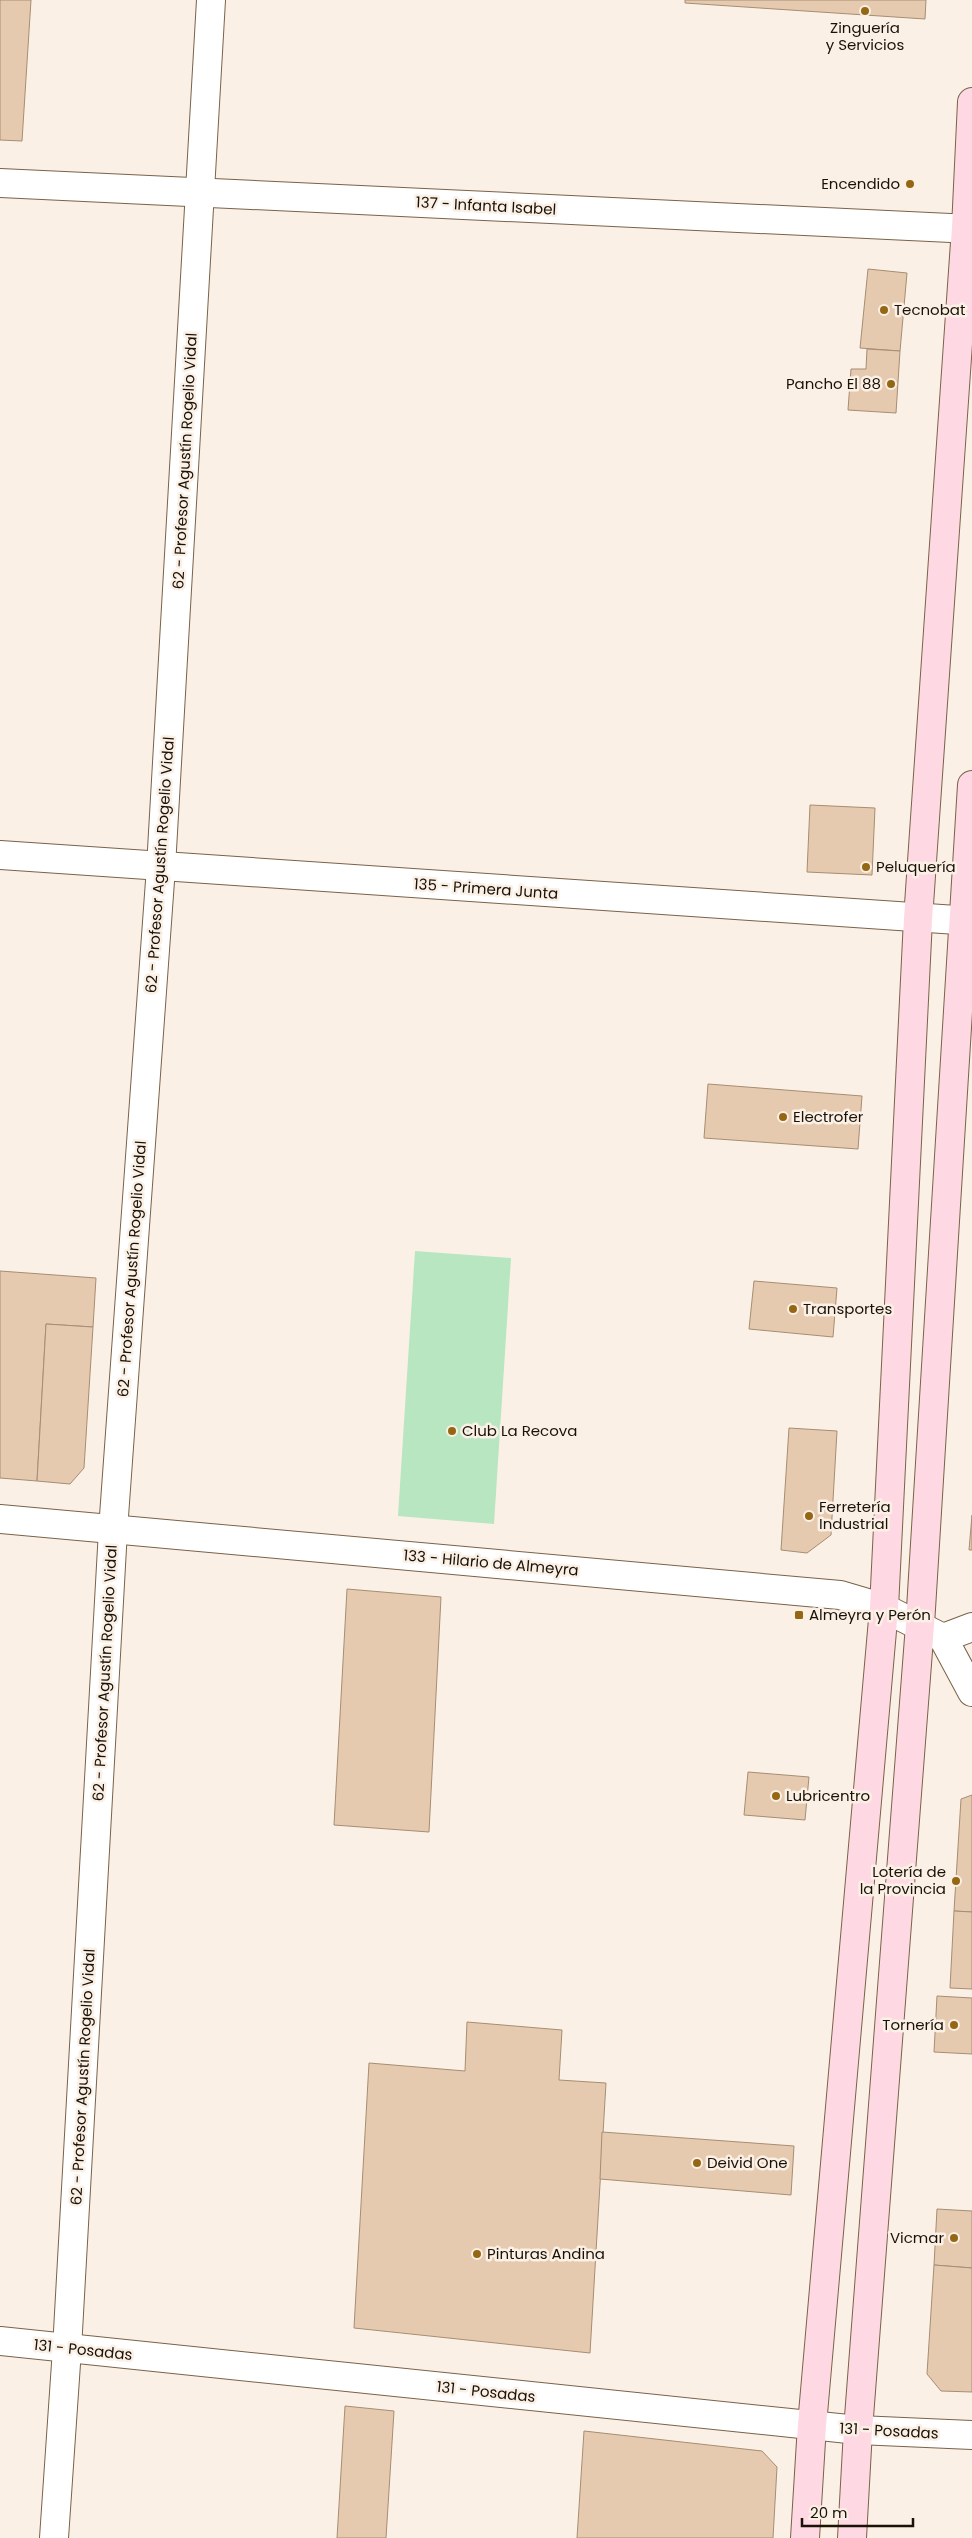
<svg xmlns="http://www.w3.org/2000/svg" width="972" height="2538" viewBox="0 0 972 2538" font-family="Poppins,sans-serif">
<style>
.grass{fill:#b7e6c1}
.building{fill:#e6caaf;stroke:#a68d73}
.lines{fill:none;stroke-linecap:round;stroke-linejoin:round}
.street-casing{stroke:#7a6249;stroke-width:30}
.secondary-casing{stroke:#7a6249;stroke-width:30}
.street{stroke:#fff;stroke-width:28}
.secondary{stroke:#fed9e3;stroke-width:28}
.poi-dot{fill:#956715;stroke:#fbf0e5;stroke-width:2}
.labels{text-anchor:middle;stroke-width:5;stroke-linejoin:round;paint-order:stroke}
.poi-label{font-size:15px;fill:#1a1107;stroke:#fbf0e5;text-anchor:start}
.street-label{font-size:15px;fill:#1a1107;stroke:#fbf0e5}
</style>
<rect width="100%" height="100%" fill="#fbf0e5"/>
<!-- grass -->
<path class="grass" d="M 415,1251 L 511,1258 L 494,1524 L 398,1516 Z"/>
<!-- building -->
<g class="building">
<path d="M 0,0 L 31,0 L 22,141 L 0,140 Z"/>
<path d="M 685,0 L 926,0 L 925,19 L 685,3 Z"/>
<path d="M 868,269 L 907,273 L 900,351 L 860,348 Z"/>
<path d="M 867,349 L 900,351 L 896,413 L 848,410 L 851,369 L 866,369 Z"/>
<path d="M 810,805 L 875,808 L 872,875 L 807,872 Z"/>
<path d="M 708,1084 L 862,1096 L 858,1149 L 704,1138 Z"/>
<path d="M 0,1271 L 96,1278 L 93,1327 L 46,1324 L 37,1481 L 0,1478 Z"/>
<path d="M 754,1281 L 837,1288 L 833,1337 L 749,1329 Z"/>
<path d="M 46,1324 L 93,1327 L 84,1468 L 70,1484 L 37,1481 Z"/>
<path d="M 789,1428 L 837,1431 L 831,1535 L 807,1553 L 781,1550 Z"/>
<path d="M 972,1515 L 972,1550 L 969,1550 Z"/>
<path d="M 347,1589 L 441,1597 L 429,1832 L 334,1825 Z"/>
<path d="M 748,1772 L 809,1777 L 805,1820 L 744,1815 Z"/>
<path d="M 972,1795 L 972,1912 L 954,1911 L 961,1799 Z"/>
<path d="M 954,1911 L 972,1912 L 972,1989 L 950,1988 Z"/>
<path d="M 937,1996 L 972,1998 L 972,2054 L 934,2052 Z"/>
<path d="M 467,2022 L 562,2030 L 559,2080 L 606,2083 L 590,2353 L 354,2328 L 369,2063 L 465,2071 Z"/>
<path d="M 602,2132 L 794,2146 L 791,2195 L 600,2179 Z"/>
<path d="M 937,2209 L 972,2211 L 972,2268 L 934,2265 Z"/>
<path d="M 934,2265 L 972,2268 L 972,2392 L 941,2391 L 927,2374 Z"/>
<path d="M 345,2406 L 394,2411 L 386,2538 L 337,2538 Z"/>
<path d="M 584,2431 L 762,2451 L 777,2467 L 773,2538 L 577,2538 Z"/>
</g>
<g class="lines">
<defs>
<g id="street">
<path d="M 0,183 L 972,229"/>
<path d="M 0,855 L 972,921"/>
<path d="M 0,1519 L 840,1595 L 884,1608 L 943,1638 L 972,1627"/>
<path d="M 943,1638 L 972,1692"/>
<path d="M 0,2341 L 858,2430 L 972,2435"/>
<path d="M 54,2538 L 67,2349 L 113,1530 L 161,867 L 211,0"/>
</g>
<g id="secondary">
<path d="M 805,2538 L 812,2425 L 884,1608 L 918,919 L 966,228 L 972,102"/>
<path d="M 852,2538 L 858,2430 L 920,1625 L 972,785"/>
</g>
</defs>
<!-- street casing -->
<use href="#street" class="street-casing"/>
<!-- secondary casing -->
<use href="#secondary" class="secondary-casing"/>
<!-- street -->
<use href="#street" class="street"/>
<!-- secondary -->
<use href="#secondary" class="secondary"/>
</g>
<!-- markers -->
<g class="poi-dot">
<circle cx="865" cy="11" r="5"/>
<circle cx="910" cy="184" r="5"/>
<circle cx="884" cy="310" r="5"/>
<circle cx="891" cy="384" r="5"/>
<circle cx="866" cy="867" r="5"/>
<circle cx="783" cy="1117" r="5"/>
<circle cx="793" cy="1309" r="5"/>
<circle cx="452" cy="1431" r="5"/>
<circle cx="809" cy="1516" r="5"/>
<rect x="794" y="1610" width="10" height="10" rx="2.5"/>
<circle cx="776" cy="1796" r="5"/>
<circle cx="956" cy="1881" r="5"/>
<circle cx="954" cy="2025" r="5"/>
<circle cx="697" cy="2163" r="5"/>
<circle cx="954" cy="2238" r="5"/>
<circle cx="477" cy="2254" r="5"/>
</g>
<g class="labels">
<!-- poi labels -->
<g class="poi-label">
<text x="865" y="33" text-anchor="middle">Zinguería<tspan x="865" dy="17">y Servicios</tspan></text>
<text x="900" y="189" text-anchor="end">Encendido</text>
<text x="894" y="315">Tecnobat</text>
<text x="881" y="389" text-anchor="end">Pancho El 88</text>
<text x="876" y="872">Peluquería</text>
<text x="793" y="1122">Electrofer</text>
<text x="803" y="1314">Transportes</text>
<text x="462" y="1436">Club La Recova</text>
<text x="819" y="1512">Ferretería<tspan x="819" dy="17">Industrial</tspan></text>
<text x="809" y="1620">Almeyra y Perón</text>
<text x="786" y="1801">Lubricentro</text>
<text x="946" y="1877" text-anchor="end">Lotería de<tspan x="946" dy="17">la Provincia</tspan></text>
<text x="944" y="2030" text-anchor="end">Tornería</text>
<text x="707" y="2168">Deivid One</text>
<text x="944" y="2243" text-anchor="end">Vicmar</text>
<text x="487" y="2259">Pinturas Andina</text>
</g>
<!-- street labels -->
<g class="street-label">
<text transform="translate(486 206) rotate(3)" y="5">137 - Infanta Isabel</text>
<text transform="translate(185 461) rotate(-87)" y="5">62 - Profesor Agustín Rogelio Vidal</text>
<text transform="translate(160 865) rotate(-86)" y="5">62 - Profesor Agustín Rogelio Vidal</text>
<text transform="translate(486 889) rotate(4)" y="5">135 - Primera Junta</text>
<text transform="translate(132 1269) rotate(-86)" y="5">62 - Profesor Agustín Rogelio Vidal</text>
<text transform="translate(491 1563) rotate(5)" y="5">133 - Hilario de Almeyra</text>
<text transform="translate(105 1673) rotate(-87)" y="5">62 - Profesor Agustín Rogelio Vidal</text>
<text transform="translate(83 2077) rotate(-87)" y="5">62 - Profesor Agustín Rogelio Vidal</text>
<text transform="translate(83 2350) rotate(6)" y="5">131 - Posadas</text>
<text transform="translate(486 2392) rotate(6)" y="5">131 - Posadas</text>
<text transform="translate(889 2431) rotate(3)" y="5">131 - Posadas</text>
</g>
</g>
<!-- scale -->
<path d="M802 2518v8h111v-8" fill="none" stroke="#1a1107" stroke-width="2.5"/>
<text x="810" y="2518" font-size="15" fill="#1a1107" stroke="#fbf0e5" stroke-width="4" paint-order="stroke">20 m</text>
</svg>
